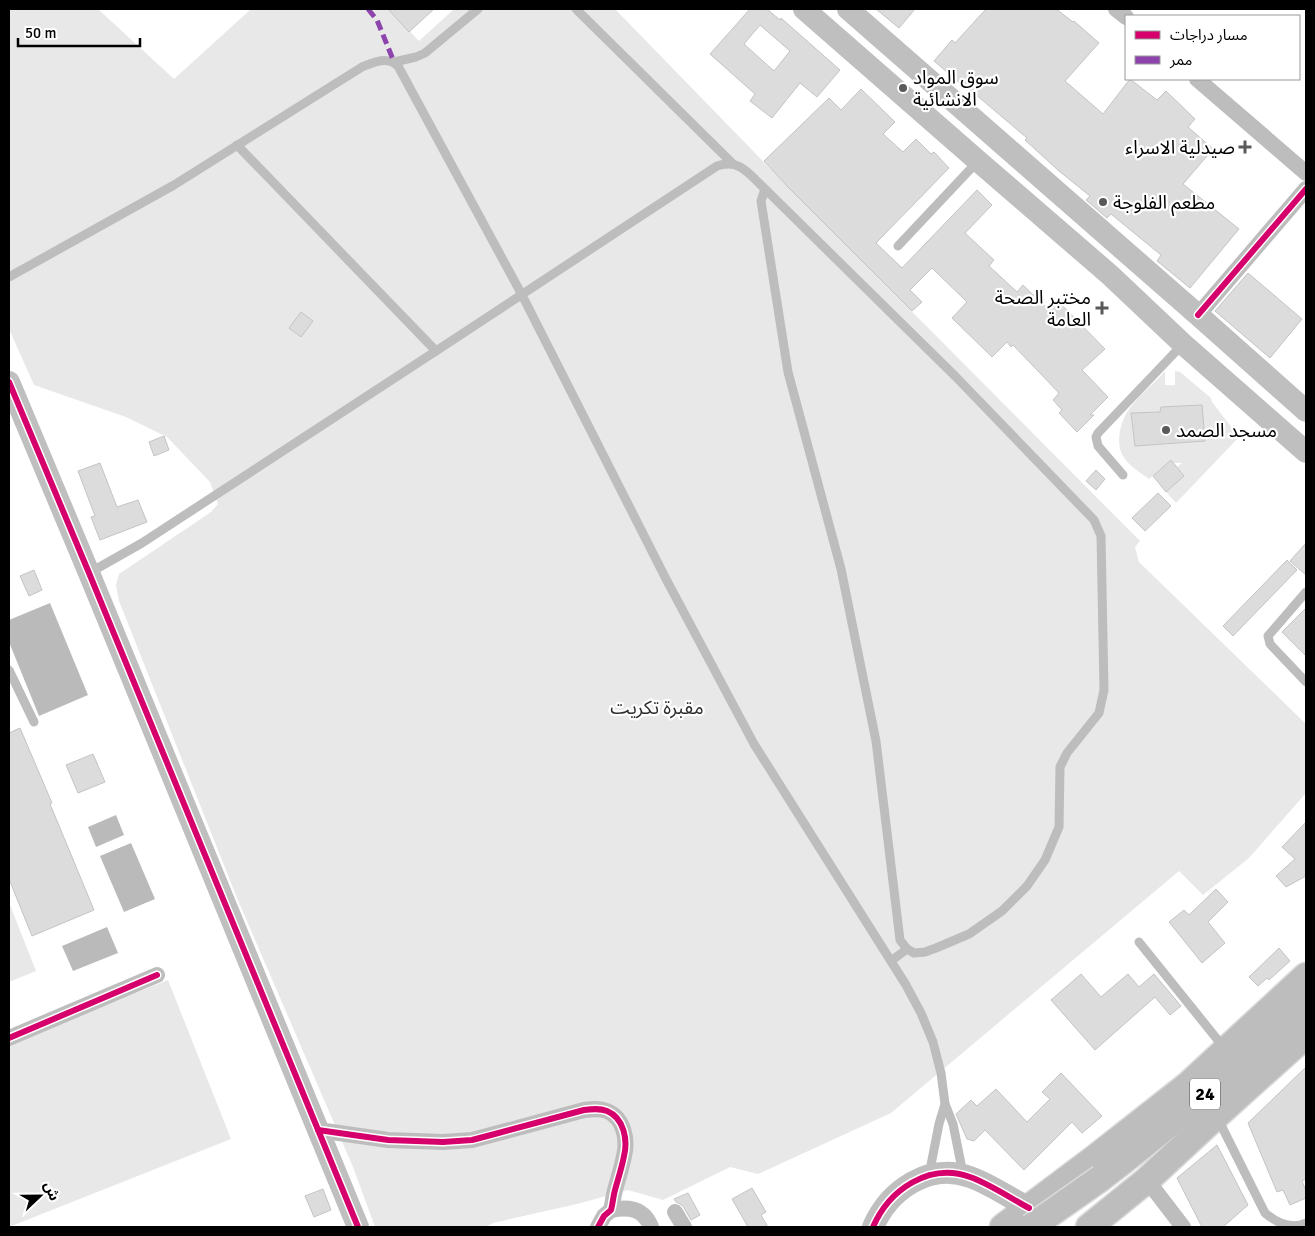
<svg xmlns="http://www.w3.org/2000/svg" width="1315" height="1236" viewBox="0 0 1315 1236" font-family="Signika,'Noto Sans Arabic',sans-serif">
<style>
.green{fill:#e8e8e8;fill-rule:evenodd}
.water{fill:#bababa}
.building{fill:#dcdcdc;stroke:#c4c4c4;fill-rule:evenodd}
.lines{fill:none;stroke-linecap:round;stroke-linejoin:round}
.primary-casing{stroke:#dbdbdb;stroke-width:29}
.lane{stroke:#bdbdbd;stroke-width:9}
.street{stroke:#bdbdbd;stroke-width:16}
.secondary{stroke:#bfbfbf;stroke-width:22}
.primary{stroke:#bdbdbd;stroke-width:26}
.primary-bridge-casing{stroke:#dbdbdb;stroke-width:29;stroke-linecap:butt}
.primary-bridge{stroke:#bdbdbd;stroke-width:26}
.quiet{stroke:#8e44ad;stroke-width:5;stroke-dasharray:10 5;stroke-linecap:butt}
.cycleway-casing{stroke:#fff;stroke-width:9}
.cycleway{stroke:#d6006c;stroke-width:6}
.poi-dot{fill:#595959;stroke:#fff;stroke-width:2}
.labels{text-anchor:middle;stroke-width:4.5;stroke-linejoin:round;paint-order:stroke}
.shield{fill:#fff;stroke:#4c4c4c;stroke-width:1}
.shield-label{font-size:18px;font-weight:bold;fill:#000}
.poi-label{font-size:19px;fill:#000;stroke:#fff;text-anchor:start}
.park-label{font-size:19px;fill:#2d2d2d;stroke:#fff}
</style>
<rect width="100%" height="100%" fill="#fff"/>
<!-- green -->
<g class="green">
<path d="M 9,9 L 98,9 L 174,79 L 251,9 L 388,9 L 419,41 L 454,9 L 615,9 L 788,187 L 1140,541 L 1135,547 L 1139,562 L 1306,724 L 1306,793 L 1249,858 L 1203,895 L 1179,871 L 891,1113 L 758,1174 L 730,1167 L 663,1200 L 628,1190 L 577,1204 L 493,1223 L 486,1227 L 375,1227 L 353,1167 L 237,898 L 119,601 L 116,585 L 119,574 L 211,512 L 218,504 L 210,482 L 167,437 L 126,417 L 34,385 L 9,329 Z"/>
<path d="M 1165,371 L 1165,385 L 1175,385 L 1175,371 L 1180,372 L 1211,398 L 1212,402 L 1239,437 L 1176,503 L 1166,492 L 1184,476 L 1177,467 L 1182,463 L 1168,463 L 1149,479 C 1141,473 1131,467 1125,459 C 1114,445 1120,421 1130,408 C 1139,395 1154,384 1165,371 ZM 1201,405 L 1205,441 L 1135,446 L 1131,413 L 1160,412 L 1161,407 Z"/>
<path d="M 10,905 L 36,971 L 9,982 L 9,906 Z"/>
<path d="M 168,980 L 231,1139 L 9,1227 L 9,1043 Z"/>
</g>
<!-- water -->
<g class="water">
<path d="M 50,603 L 88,695 L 39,716 L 9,642 L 9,620 Z"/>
<path d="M 116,815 L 124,835 L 96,847 L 88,827 Z"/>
<path d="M 131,843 L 155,899 L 124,912 L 100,856 Z"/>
<path d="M 107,927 L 118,953 L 73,971 L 62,946 Z"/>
</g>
<!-- building -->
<g class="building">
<path d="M 388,9 L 434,9 L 409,32 Z"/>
<path d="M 750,9 L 767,9 L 780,20 L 781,18 L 840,70 L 817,97 L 800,83 L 772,118 L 750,101 L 755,94 L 710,54 ZM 760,25 L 790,51 L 774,71 L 744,44 Z"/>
<path d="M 876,9 L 915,9 L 899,28 Z"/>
<path d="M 986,9 L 1056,9 L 1073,22 L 1074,21 L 1099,43 L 1065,81 L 1103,114 L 1130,79 L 1157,100 L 1166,91 L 1195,119 L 1188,127 L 1213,149 L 1183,184 L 1239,229 L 1190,288 L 1157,261 L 1161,255 L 1111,214 L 1107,218 L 1086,200 L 1090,196 L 1059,171 L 1025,140 L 1027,138 L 968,88 L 967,89 L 934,61 L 952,40 L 955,43 Z"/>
<path d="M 861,89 L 895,122 L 883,134 L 903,152 L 916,139 L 931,154 L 934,152 L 949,168 L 876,243 L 902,268 L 977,190 L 992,205 L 965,233 L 994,260 L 989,266 L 1017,292 L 1023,285 L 1049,310 L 1058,301 L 1105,349 L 1082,370 L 1108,397 L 1090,415 L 1094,415 L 1077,432 L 1059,413 L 1062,410 L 1053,400 L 1059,393 L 1013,345 L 1011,347 L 1007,342 L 992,357 L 952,318 L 967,302 L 932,268 L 910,290 L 922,302 L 912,311 L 788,187 L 764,161 L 829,98 L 841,110 Z"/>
<path d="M 1248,273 L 1302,319 L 1270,358 L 1215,311 Z"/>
<path d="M 301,312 L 313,321 L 301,337 L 289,328 Z"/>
<path d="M 1202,405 L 1205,441 L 1135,446 L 1131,413 L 1160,412 L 1161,407 Z"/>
<path d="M 164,436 L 169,450 L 154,456 L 149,442 Z"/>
<path d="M 1171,460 L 1184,476 L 1166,492 L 1153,476 Z"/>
<path d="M 100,463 L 117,507 L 138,500 L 147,522 L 100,540 L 91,517 L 95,516 L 78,471 Z"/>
<path d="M 1096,470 L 1105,479 L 1096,490 L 1086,481 Z"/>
<path d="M 1158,493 L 1171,506 L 1145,531 L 1132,518 Z"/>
<path d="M 1306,543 L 1306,575 L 1290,561 Z"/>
<path d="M 1287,560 L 1297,570 L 1233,636 L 1223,626 Z"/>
<path d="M 34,570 L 42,590 L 29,596 L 20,576 Z"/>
<path d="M 1306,608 L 1306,656 L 1282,632 Z"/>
<path d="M 20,728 L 52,803 L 50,804 L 94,910 L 32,936 L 9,879 L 9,733 Z"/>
<path d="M 93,754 L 105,782 L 78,793 L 66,765 Z"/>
<path d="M 1306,822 L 1306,876 L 1286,887 L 1276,876 L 1295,859 L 1282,847 Z"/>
<path d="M 1216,889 L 1228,902 L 1208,922 L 1225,943 L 1202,963 L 1169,922 L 1184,910 L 1189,915 Z"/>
<path d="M 1279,948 L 1290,961 L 1269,980 L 1267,978 L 1258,986 L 1249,977 Z"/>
<path d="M 1081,974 L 1101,997 L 1128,974 L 1139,987 L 1154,974 L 1181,1006 L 1170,1015 L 1155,997 L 1095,1050 L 1051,1000 Z"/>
<path d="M 1306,1067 L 1306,1179 L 1302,1181 L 1306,1191 L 1306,1198 L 1290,1205 L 1283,1190 L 1277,1192 L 1248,1123 Z"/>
<path d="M 1061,1073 L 1102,1116 L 1082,1133 L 1072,1122 L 1024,1170 L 985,1130 L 974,1141 L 967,1139 L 956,1114 L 971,1100 L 977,1106 L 996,1089 L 1027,1122 L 1050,1099 L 1042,1092 Z"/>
<path d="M 1217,1145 L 1248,1205 L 1223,1227 L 1202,1227 L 1177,1178 Z"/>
<path d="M 752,1188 L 766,1212 L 761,1215 L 768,1227 L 748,1227 L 732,1199 Z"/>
<path d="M 323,1189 L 331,1210 L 314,1217 L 305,1196 Z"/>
<path d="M 688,1193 L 700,1215 L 691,1220 L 683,1206 L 680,1204 L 676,1202 L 674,1199 Z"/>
</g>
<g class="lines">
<defs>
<g id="primary">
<path d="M 1101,1178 C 1172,1124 1240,1065 1306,1005"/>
<path d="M 1003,1227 L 1095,1158 L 1188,1085 L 1306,976"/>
<path d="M 1089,1227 L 1147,1180 L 1216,1116 L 1306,1035"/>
</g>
</defs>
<!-- primary casing -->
<use href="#primary" class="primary-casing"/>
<!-- lane -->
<g class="lane">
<path d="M 576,9 L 732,163"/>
<path d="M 394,62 L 416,57 L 425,53 L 478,9"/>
<path d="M 237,145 L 436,351"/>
<path d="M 898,246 L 978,161"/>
<path d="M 9,277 L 174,185 L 362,67 C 374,62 387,56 398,66 L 522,295 L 666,579 L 754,744 L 906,985 L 921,1013 L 933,1042 L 941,1073 L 945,1104 L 953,1124 L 963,1174"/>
<path d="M 1123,475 L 1098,446 L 1096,437 L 1098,433 L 1183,344"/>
<path d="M 89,573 L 142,543 L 436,351 L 717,166 C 740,158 750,175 765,189 L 761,201 L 788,372 L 841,569 L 876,741 L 900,940 L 907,949 L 914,953 L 925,952 L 936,948 L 969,934 L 1002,911 L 1027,886 L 1045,860 L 1059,827 L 1060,767 L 1067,753 L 1099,713 L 1104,690 L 1101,536 L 1094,520 L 956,377 L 765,189"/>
<path d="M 1306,592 L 1268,636 L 1270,644 L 1306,682"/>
<path d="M 9,670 L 34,722"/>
<path d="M 1139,942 L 1225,1049"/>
<path d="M 891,961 L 907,949"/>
<path d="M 1217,1117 L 1265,1213 C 1277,1223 1291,1230 1306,1223"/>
<path d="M 929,1175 L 939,1124 L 945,1104"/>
</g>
<!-- street -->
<g class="street">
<path d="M 1116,9 L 1126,17"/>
<path d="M 1197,79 L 1306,173"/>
<path d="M 1198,315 L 1306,189"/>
<path d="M 9,1038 L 157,975"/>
<path d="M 318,1130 L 388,1140 L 443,1142 L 472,1140 L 491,1135 L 584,1110 C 592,1109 600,1108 607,1111 C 624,1118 628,1140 624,1156 C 622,1167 618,1179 615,1190 C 613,1197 613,1203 611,1210 L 604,1216 L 598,1227"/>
<path d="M 1147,1180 L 1183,1227"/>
<path d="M 611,1210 C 630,1206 644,1209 651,1227"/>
<path d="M 675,1212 L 684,1227"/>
</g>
<!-- secondary -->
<g class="secondary">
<path d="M 804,9 L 978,161 L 1110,275 L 1183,344 L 1306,452"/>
<path d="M 848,9 L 1198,315 L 1306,411"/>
<path d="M 9,382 L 89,573 L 358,1227"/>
<path d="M 873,1227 C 889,1190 929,1162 970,1177 C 990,1184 1010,1198 1029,1208"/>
</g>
<!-- primary -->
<use href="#primary" class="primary"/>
<defs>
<path id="primary-bridge" d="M 1031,1227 L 1101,1178"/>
</defs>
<!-- primary-bridge casing -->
<use href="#primary-bridge" class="primary-bridge-casing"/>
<!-- primary-bridge -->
<use href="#primary-bridge" class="primary-bridge"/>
<!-- quiet -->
<path class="quiet" d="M 368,9 L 377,20 L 394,62"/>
<defs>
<g id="cycleway">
<path d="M 1198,315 L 1306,189"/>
<path d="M 9,382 L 89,573 L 358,1227"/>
<path d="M 9,1038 L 157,975"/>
<path d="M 318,1130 L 388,1140 L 443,1142 L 472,1140 L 491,1135 L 584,1110 C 592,1109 600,1108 607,1111 C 624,1118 628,1140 624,1156 C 622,1167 618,1179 615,1190 C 613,1197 613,1203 611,1210 L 604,1216 L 598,1227"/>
<path d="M 873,1227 C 889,1190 929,1162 970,1177 C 990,1184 1010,1198 1029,1208"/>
</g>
</defs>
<!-- cycleway casing -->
<use href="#cycleway" class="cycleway-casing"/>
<!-- cycleway -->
<use href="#cycleway" class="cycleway"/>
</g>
<!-- markers -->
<g class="poi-dot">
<circle cx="903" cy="88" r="5"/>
<path d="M1242.5 139.5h5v5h5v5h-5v5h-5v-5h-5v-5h5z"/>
<circle cx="1103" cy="202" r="5"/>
<path d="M1099.5 300.5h5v5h5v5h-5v5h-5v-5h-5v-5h5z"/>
<circle cx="1166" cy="430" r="5"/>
</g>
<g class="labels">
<!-- shield labels -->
<rect class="shield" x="1190" y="1078.5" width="30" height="31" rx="4"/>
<g class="shield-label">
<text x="1205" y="1100">24</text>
</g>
<!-- poi labels -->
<g class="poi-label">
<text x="913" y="84">سوق المواد<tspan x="913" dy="22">الانشائية</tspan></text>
<text x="1235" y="154" text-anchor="end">صيدلية الاسراء</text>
<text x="1113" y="209">مطعم الفلوجة</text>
<text x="1091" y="304" text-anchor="end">مختبر الصحة<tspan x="1091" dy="22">العامة</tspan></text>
<text x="1176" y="437">مسجد الصمد</text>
</g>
<!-- park labels -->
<g class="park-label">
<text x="657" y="714">مقبرة تكريت</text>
</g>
</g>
<!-- border -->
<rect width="1315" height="1236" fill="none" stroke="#000000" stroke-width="20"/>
<!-- legend -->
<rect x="1125" y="15" width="175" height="65" fill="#ffffff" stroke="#999999"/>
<rect x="1135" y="31" width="25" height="8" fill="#d6006c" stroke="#999999"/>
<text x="1170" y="40" font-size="15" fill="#000000">مسار دراجات</text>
<rect x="1135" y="56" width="25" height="8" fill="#8e44ad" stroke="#999999"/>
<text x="1170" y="65" font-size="15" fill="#000000">ممر</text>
<!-- north arrow -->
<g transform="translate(40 1196) rotate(68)" stroke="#ffffff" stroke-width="4" paint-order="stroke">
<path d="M0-4L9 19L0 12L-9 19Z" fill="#000000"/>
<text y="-8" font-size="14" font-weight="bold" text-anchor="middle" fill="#000000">ش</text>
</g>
<!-- scale -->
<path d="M18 38v8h122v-8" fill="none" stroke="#000000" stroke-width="2.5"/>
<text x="25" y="38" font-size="15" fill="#000000" stroke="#ffffff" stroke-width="4" paint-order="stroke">50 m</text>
</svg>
